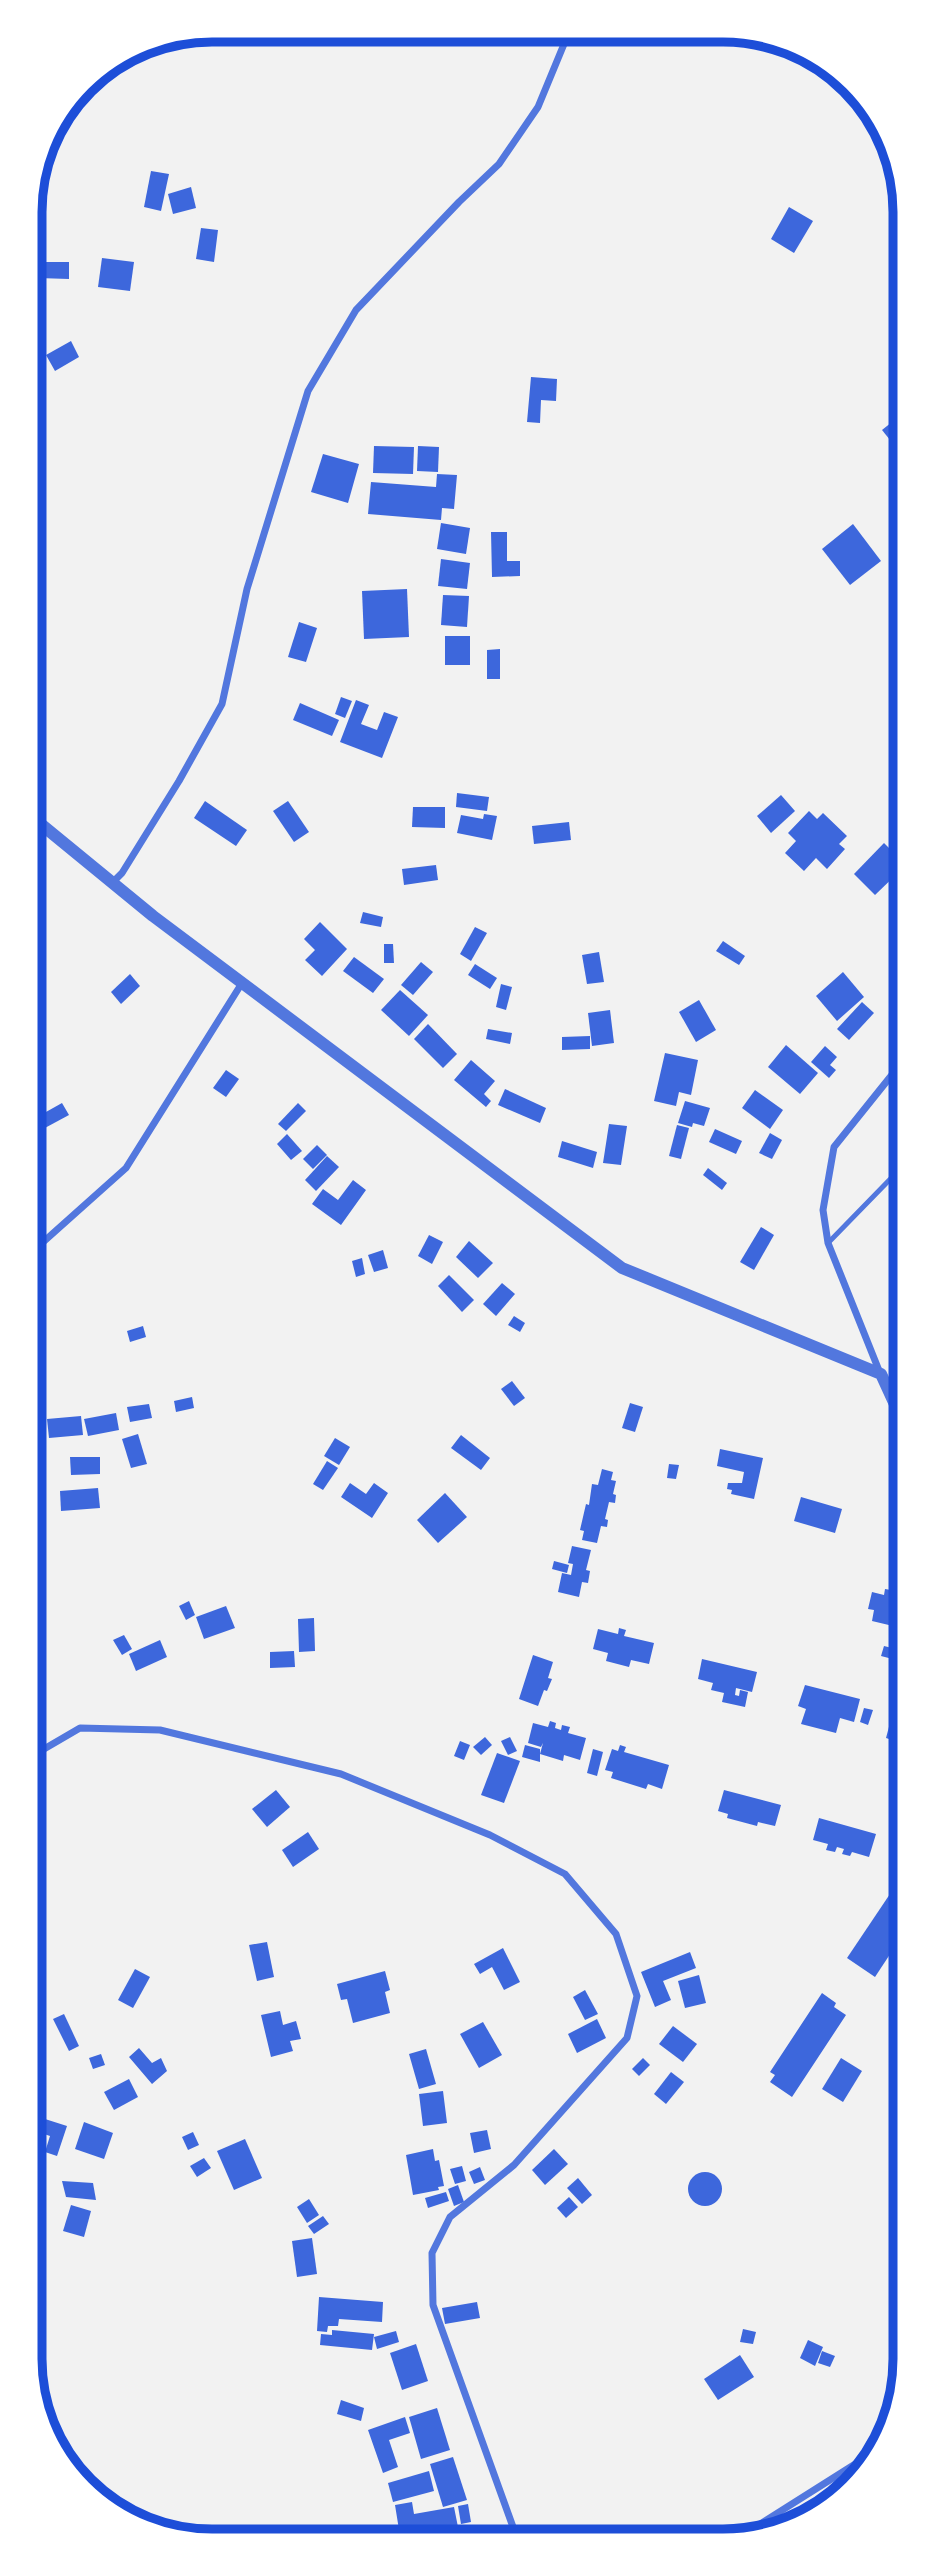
<svg xmlns="http://www.w3.org/2000/svg" width="935" height="2571" viewBox="0 0 935 2571" font-family="'Golos Text',sans-serif">
<style>
.building{fill:#3d67dc}
.lines{fill:none;stroke-linecap:round;stroke-linejoin:round}
.service{stroke:#5277de;stroke-width:5}
.minor{stroke:#5277de;stroke-width:7}
.tertiary{stroke:#5277de;stroke-width:12}
.rim{fill:none;stroke:#1d4ed8;stroke-width:9}
</style>
<rect width="100%" height="100%" fill="#f2f2f2"/>
<!-- building -->
<g class="building">
<path d="M 151,171 L 169,174 L 161,211 L 144,207 Z"/>
<path d="M 191,187 L 196,208 L 173,214 L 168,194 Z"/>
<path d="M 789,207 L 813,221 L 794,253 L 771,239 Z"/>
<path d="M 201,228 L 218,230 L 214,262 L 196,259 Z"/>
<path d="M 102,258 L 134,262 L 130,291 L 98,287 Z"/>
<path d="M 38,262 L 69,262 L 69,279 L 38,278 Z"/>
<path d="M 71,341 L 79,357 L 55,371 L 46,355 Z"/>
<path d="M 531,377 L 557,379 L 556,401 L 541,400 L 540,423 L 527,422 Z"/>
<path d="M 902,414 L 902,455 L 882,430 Z"/>
<path d="M 374,446 L 414,447 L 413,474 L 373,473 Z"/>
<path d="M 418,446 L 439,447 L 438,472 L 417,471 Z"/>
<path d="M 323,454 L 359,464 L 348,503 L 311,492 Z"/>
<path d="M 437,474 L 457,475 L 454,509 L 442,508 L 441,520 L 368,514 L 371,482 L 436,487 Z"/>
<path d="M 441,523 L 470,528 L 466,554 L 437,549 Z"/>
<path d="M 853,524 L 881,561 L 850,585 L 822,549 Z"/>
<path d="M 491,532 L 507,532 L 507,561 L 520,561 L 520,576 L 492,577 Z"/>
<path d="M 441,559 L 470,563 L 467,589 L 438,586 Z"/>
<path d="M 407,589 L 409,637 L 364,639 L 362,591 Z"/>
<path d="M 443,595 L 469,596 L 467,627 L 441,625 Z"/>
<path d="M 299,622 L 317,628 L 306,662 L 288,657 Z"/>
<rect x="445" y="636" width="25" height="29"/>
<path d="M 500,649 L 500,679 L 487,679 L 487,650 Z"/>
<path d="M 341,697 L 352,701 L 345,718 L 335,714 Z"/>
<path d="M 356,700 L 369,705 L 361,724 L 377,730 L 384,712 L 398,717 L 382,758 L 340,742 Z"/>
<path d="M 300,703 L 339,720 L 332,736 L 293,720 Z"/>
<path d="M 457,793 L 489,797 L 487,811 L 456,807 Z"/>
<path d="M 781,795 L 795,811 L 771,833 L 757,816 Z"/>
<path d="M 205,801 L 247,830 L 236,846 L 194,818 Z"/>
<path d="M 288,801 L 309,832 L 294,842 L 273,811 Z"/>
<path d="M 413,807 L 445,807 L 445,828 L 412,827 Z"/>
<path d="M 809,811 L 817,819 L 823,813 L 847,836 L 839,844 L 845,849 L 827,869 L 816,858 L 804,871 L 785,853 L 796,841 L 788,833 Z"/>
<path d="M 484,814 L 497,816 L 492,840 L 457,833 L 461,815 L 483,819 Z"/>
<path d="M 569,822 L 571,840 L 534,844 L 532,826 Z"/>
<path d="M 884,843 L 903,862 L 903,868 L 875,895 L 854,874 Z"/>
<path d="M 436,865 L 438,880 L 404,885 L 402,869 Z"/>
<path d="M 363,912 L 383,917 L 381,927 L 360,923 Z"/>
<path d="M 320,922 L 347,949 L 322,976 L 305,960 L 315,950 L 304,939 Z"/>
<path d="M 475,927 L 487,933 L 471,961 L 460,954 Z"/>
<path d="M 723,941 L 745,956 L 739,965 L 716,951 Z"/>
<path d="M 384,944 L 393,944 L 394,963 L 384,963 Z"/>
<path d="M 599,952 L 604,982 L 587,984 L 582,955 Z"/>
<path d="M 354,957 L 384,979 L 373,993 L 343,971 Z"/>
<path d="M 421,962 L 433,972 L 413,995 L 401,985 Z"/>
<path d="M 475,964 L 497,978 L 490,989 L 468,975 Z"/>
<path d="M 843,972 L 864,997 L 837,1021 L 816,996 Z"/>
<path d="M 130,974 L 140,986 L 121,1004 L 111,992 Z"/>
<path d="M 501,984 L 512,987 L 506,1010 L 496,1007 Z"/>
<path d="M 400,990 L 428,1015 L 409,1036 L 381,1010 Z"/>
<path d="M 699,1000 L 716,1030 L 696,1042 L 679,1012 Z"/>
<path d="M 862,1002 L 874,1013 L 849,1040 L 837,1029 Z"/>
<path d="M 610,1010 L 614,1043 L 592,1046 L 588,1013 Z"/>
<path d="M 428,1024 L 457,1054 L 443,1068 L 414,1039 Z"/>
<path d="M 488,1029 L 512,1033 L 510,1044 L 486,1039 Z"/>
<path d="M 590,1036 L 590,1049 L 562,1050 L 562,1037 Z"/>
<path d="M 786,1045 L 818,1073 L 800,1094 L 768,1067 Z"/>
<path d="M 825,1046 L 837,1057 L 830,1065 L 836,1070 L 829,1078 L 811,1062 Z"/>
<path d="M 665,1053 L 698,1060 L 691,1095 L 679,1092 L 676,1106 L 654,1101 Z"/>
<path d="M 471,1060 L 495,1081 L 484,1094 L 491,1101 L 486,1107 L 454,1080 Z"/>
<path d="M 226,1070 L 239,1079 L 226,1097 L 213,1088 Z"/>
<path d="M 505,1089 L 546,1108 L 540,1123 L 498,1105 Z"/>
<path d="M 755,1090 L 783,1110 L 770,1129 L 742,1108 Z"/>
<path d="M 685,1101 L 710,1108 L 704,1126 L 693,1123 L 692,1127 L 678,1123 Z"/>
<path d="M 62,1103 L 69,1115 L 43,1129 L 37,1117 Z"/>
<path d="M 298,1103 L 306,1111 L 286,1131 L 278,1124 Z"/>
<path d="M 609,1124 L 627,1126 L 621,1165 L 603,1163 Z"/>
<path d="M 677,1125 L 689,1128 L 681,1159 L 669,1156 Z"/>
<path d="M 715,1129 L 742,1141 L 736,1154 L 709,1142 Z"/>
<path d="M 770,1133 L 782,1140 L 772,1159 L 759,1153 Z"/>
<path d="M 287,1134 L 302,1151 L 291,1160 L 277,1144 Z"/>
<path d="M 562,1141 L 597,1152 L 593,1168 L 558,1157 Z"/>
<path d="M 317,1145 L 327,1155 L 313,1169 L 303,1159 Z"/>
<path d="M 327,1156 L 339,1167 L 316,1191 L 305,1180 Z"/>
<path d="M 708,1168 L 727,1183 L 722,1190 L 703,1175 Z"/>
<path d="M 353,1180 L 366,1190 L 341,1225 L 312,1204 L 323,1189 L 338,1200 Z"/>
<path d="M 761,1227 L 774,1235 L 754,1270 L 740,1262 Z"/>
<path d="M 429,1235 L 443,1242 L 432,1264 L 418,1256 Z"/>
<path d="M 469,1241 L 493,1263 L 478,1278 L 456,1257 Z"/>
<path d="M 383,1250 L 388,1268 L 374,1272 L 368,1255 Z"/>
<path d="M 362,1258 L 365,1274 L 356,1277 L 352,1261 Z"/>
<path d="M 449,1275 L 474,1300 L 462,1312 L 438,1286 Z"/>
<path d="M 502,1283 L 515,1294 L 496,1316 L 483,1304 Z"/>
<path d="M 514,1316 L 525,1323 L 520,1332 L 508,1325 Z"/>
<path d="M 143,1326 L 146,1337 L 130,1342 L 127,1331 Z"/>
<path d="M 512,1381 L 525,1398 L 514,1406 L 501,1389 Z"/>
<path d="M 192,1397 L 194,1408 L 176,1412 L 174,1401 Z"/>
<path d="M 630,1403 L 643,1407 L 635,1432 L 622,1428 Z"/>
<path d="M 149,1404 L 152,1418 L 130,1422 L 127,1407 Z"/>
<path d="M 116,1413 L 119,1430 L 88,1436 L 84,1419 Z"/>
<path d="M 81,1416 L 83,1435 L 49,1438 L 47,1419 Z"/>
<path d="M 138,1434 L 147,1464 L 131,1468 L 122,1439 Z"/>
<path d="M 461,1435 L 490,1458 L 481,1470 L 451,1448 Z"/>
<path d="M 335,1438 L 350,1447 L 339,1465 L 324,1456 Z"/>
<path d="M 720,1449 L 763,1458 L 754,1499 L 731,1494 L 732,1490 L 727,1489 L 728,1483 L 742,1483 L 744,1472 L 717,1466 Z"/>
<path d="M 70,1457 L 100,1457 L 100,1474 L 71,1475 Z"/>
<path d="M 327,1461 L 338,1468 L 323,1490 L 313,1484 Z"/>
<path d="M 669,1464 L 679,1465 L 676,1479 L 667,1478 Z"/>
<path d="M 602,1469 L 613,1472 L 611,1480 L 616,1481 L 613,1494 L 616,1495 L 615,1503 L 609,1502 L 605,1519 L 608,1520 L 607,1527 L 601,1526 L 597,1543 L 582,1540 L 584,1531 L 580,1530 L 586,1504 L 589,1505 L 592,1484 L 598,1485 Z"/>
<path d="M 350,1483 L 366,1494 L 374,1483 L 388,1493 L 372,1518 L 341,1497 Z"/>
<path d="M 98,1488 L 100,1508 L 61,1511 L 60,1491 Z"/>
<path d="M 445,1493 L 467,1517 L 438,1543 L 417,1520 Z"/>
<path d="M 801,1497 L 842,1509 L 835,1533 L 794,1521 Z"/>
<path d="M 572,1546 L 591,1550 L 586,1570 L 590,1571 L 588,1583 L 582,1582 L 579,1597 L 558,1592 L 562,1573 L 571,1575 L 573,1564 L 568,1563 Z"/>
<path d="M 554,1561 L 569,1565 L 567,1573 L 552,1569 Z"/>
<path d="M 885,1589 L 897,1591 L 895,1597 L 904,1599 L 904,1630 L 900,1629 L 899,1635 L 891,1633 L 893,1626 L 872,1621 L 874,1610 L 868,1609 L 872,1592 L 884,1595 Z"/>
<path d="M 189,1601 L 195,1615 L 186,1620 L 179,1606 Z"/>
<path d="M 226,1606 L 235,1628 L 204,1639 L 196,1617 Z"/>
<path d="M 314,1618 L 315,1651 L 299,1652 L 298,1619 Z"/>
<path d="M 619,1628 L 626,1630 L 624,1636 L 654,1643 L 649,1664 L 631,1660 L 629,1667 L 606,1661 L 608,1653 L 593,1649 L 598,1629 L 618,1634 Z"/>
<path d="M 124,1635 L 132,1649 L 122,1655 L 113,1640 Z"/>
<path d="M 160,1640 L 167,1657 L 136,1671 L 129,1654 Z"/>
<path d="M 884,1646 L 904,1651 L 904,1662 L 881,1656 Z"/>
<path d="M 294,1651 L 295,1667 L 270,1668 L 270,1652 Z"/>
<path d="M 533,1655 L 553,1662 L 548,1678 L 552,1679 L 547,1691 L 544,1690 L 538,1706 L 519,1699 Z"/>
<path d="M 702,1659 L 757,1672 L 752,1692 L 736,1688 L 735,1695 L 739,1696 L 740,1690 L 748,1692 L 745,1707 L 722,1702 L 724,1693 L 711,1690 L 713,1683 L 698,1679 Z"/>
<path d="M 805,1685 L 860,1699 L 854,1722 L 840,1718 L 836,1733 L 801,1724 L 806,1709 L 798,1706 Z"/>
<path d="M 864,1708 L 873,1710 L 868,1725 L 860,1722 Z"/>
<path d="M 894,1708 L 904,1711 L 904,1735 L 901,1734 L 898,1742 L 886,1738 Z"/>
<path d="M 550,1721 L 556,1723 L 555,1728 L 561,1730 L 562,1725 L 570,1727 L 568,1733 L 586,1738 L 580,1760 L 564,1755 L 563,1761 L 540,1754 L 543,1743 L 541,1747 L 528,1743 L 533,1723 L 548,1727 Z"/>
<path d="M 485,1737 L 492,1745 L 481,1755 L 473,1747 Z"/>
<path d="M 510,1737 L 517,1751 L 508,1755 L 501,1741 Z"/>
<path d="M 460,1741 L 470,1745 L 464,1760 L 454,1756 Z"/>
<path d="M 525,1745 L 540,1749 L 540,1762 L 522,1757 Z"/>
<path d="M 620,1745 L 626,1747 L 624,1752 L 669,1765 L 662,1789 L 648,1784 L 646,1789 L 611,1778 L 613,1772 L 605,1770 L 612,1749 L 618,1751 Z"/>
<path d="M 593,1749 L 603,1752 L 597,1776 L 587,1773 Z"/>
<path d="M 497,1753 L 520,1761 L 504,1803 L 481,1795 Z"/>
<path d="M 276,1790 L 290,1807 L 267,1827 L 252,1809 Z"/>
<path d="M 724,1790 L 781,1805 L 775,1826 L 758,1822 L 757,1826 L 727,1818 L 728,1814 L 718,1811 Z"/>
<path d="M 819,1818 L 876,1834 L 869,1857 L 852,1852 L 850,1856 L 842,1854 L 844,1849 L 837,1847 L 835,1852 L 826,1850 L 828,1844 L 813,1840 Z"/>
<path d="M 308,1832 L 319,1849 L 293,1867 L 282,1850 Z"/>
<path d="M 898,1882 L 904,1887 L 904,1933 L 875,1977 L 847,1958 Z"/>
<path d="M 267,1942 L 274,1977 L 257,1981 L 249,1945 Z"/>
<path d="M 503,1948 L 520,1982 L 504,1990 L 492,1967 L 480,1974 L 474,1964 Z"/>
<path d="M 690,1952 L 696,1968 L 663,1981 L 671,2000 L 655,2007 L 641,1972 Z"/>
<path d="M 135,1969 L 150,1977 L 133,2008 L 118,2000 Z"/>
<path d="M 385,1971 L 390,1990 L 385,1992 L 390,2013 L 353,2023 L 347,1999 L 341,2000 L 337,1984 Z"/>
<path d="M 699,1975 L 706,2003 L 685,2008 L 678,1981 Z"/>
<path d="M 585,1990 L 598,2014 L 585,2020 L 573,1997 Z"/>
<path d="M 822,1993 L 836,2003 L 834,2007 L 846,2015 L 792,2097 L 770,2082 L 775,2075 L 770,2072 Z"/>
<path d="M 280,2011 L 283,2025 L 296,2021 L 301,2039 L 290,2041 L 293,2051 L 271,2057 L 261,2015 Z"/>
<path d="M 64,2014 L 79,2046 L 69,2051 L 53,2019 Z"/>
<path d="M 597,2019 L 606,2038 L 577,2053 L 568,2034 Z"/>
<path d="M 483,2022 L 502,2055 L 479,2068 L 460,2034 Z"/>
<path d="M 673,2026 L 697,2044 L 683,2062 L 659,2044 Z"/>
<path d="M 139,2048 L 152,2063 L 161,2058 L 167,2071 L 152,2084 L 129,2057 Z"/>
<path d="M 426,2049 L 436,2084 L 419,2089 L 409,2054 Z"/>
<path d="M 101,2054 L 105,2065 L 93,2069 L 89,2058 Z"/>
<path d="M 643,2058 L 650,2065 L 639,2076 L 632,2069 Z"/>
<path d="M 841,2058 L 862,2071 L 843,2102 L 822,2089 Z"/>
<path d="M 671,2072 L 684,2082 L 666,2104 L 654,2094 Z"/>
<path d="M 129,2079 L 138,2097 L 114,2110 L 104,2092 Z"/>
<path d="M 443,2091 L 447,2123 L 423,2126 L 419,2094 Z"/>
<path d="M 45,2119 L 67,2126 L 57,2156 L 45,2152 L 50,2136 L 41,2133 Z"/>
<path d="M 84,2122 L 113,2133 L 104,2159 L 75,2149 Z"/>
<path d="M 487,2130 L 491,2149 L 474,2153 L 470,2133 Z"/>
<path d="M 193,2132 L 199,2145 L 188,2150 L 182,2137 Z"/>
<path d="M 245,2139 L 262,2178 L 234,2190 L 217,2151 Z"/>
<path d="M 433,2149 L 435,2161 L 439,2160 L 444,2186 L 438,2187 L 439,2190 L 413,2195 L 406,2155 Z"/>
<path d="M 554,2149 L 568,2164 L 545,2185 L 532,2170 Z"/>
<path d="M 204,2158 L 211,2168 L 197,2177 L 190,2166 Z"/>
<path d="M 462,2166 L 466,2181 L 455,2184 L 450,2169 Z"/>
<path d="M 480,2167 L 485,2180 L 474,2184 L 469,2172 Z"/>
<circle cx="705" cy="2189" r="17"/>
<path d="M 578,2178 L 592,2195 L 582,2204 L 567,2188 Z"/>
<path d="M 62,2181 L 93,2183 L 96,2200 L 66,2197 Z"/>
<path d="M 458,2185 L 464,2202 L 454,2206 L 448,2189 Z"/>
<path d="M 446,2192 L 449,2201 L 428,2208 L 425,2198 Z"/>
<path d="M 569,2197 L 578,2207 L 566,2218 L 557,2208 Z"/>
<path d="M 309,2199 L 319,2215 L 307,2223 L 297,2207 Z"/>
<path d="M 71,2205 L 91,2211 L 84,2237 L 63,2231 Z"/>
<path d="M 323,2216 L 329,2224 L 314,2234 L 308,2226 Z"/>
<path d="M 312,2238 L 317,2274 L 297,2277 L 292,2241 Z"/>
<path d="M 319,2297 L 383,2302 L 382,2322 L 339,2319 L 338,2326 L 328,2326 L 327,2332 L 317,2331 Z"/>
<path d="M 477,2302 L 480,2318 L 445,2324 L 442,2308 Z"/>
<path d="M 743,2329 L 756,2332 L 753,2344 L 740,2342 Z"/>
<path d="M 332,2330 L 374,2334 L 372,2350 L 320,2345 L 321,2334 L 332,2335 Z"/>
<path d="M 396,2331 L 399,2342 L 377,2349 L 374,2337 Z"/>
<path d="M 808,2340 L 823,2347 L 815,2366 L 800,2358 Z"/>
<path d="M 905,2343 L 905,2371 L 891,2359 Z"/>
<path d="M 416,2344 L 428,2381 L 402,2390 L 390,2353 Z"/>
<path d="M 822,2351 L 835,2356 L 830,2367 L 818,2363 Z"/>
<path d="M 740,2355 L 754,2377 L 718,2400 L 704,2379 Z"/>
<path d="M 341,2400 L 364,2408 L 361,2421 L 337,2414 Z"/>
<path d="M 437,2408 L 450,2450 L 421,2459 L 409,2417 Z"/>
<path d="M 405,2417 L 410,2433 L 389,2440 L 398,2467 L 383,2473 L 368,2430 Z"/>
<path d="M 453,2457 L 467,2500 L 443,2507 L 430,2464 Z"/>
<path d="M 429,2471 L 434,2491 L 393,2502 L 388,2483 Z"/>
<path d="M 412,2502 L 414,2514 L 454,2507 L 458,2527 L 400,2536 L 395,2505 Z"/>
<path d="M 468,2504 L 471,2522 L 461,2524 L 458,2506 Z"/>
</g>
<g class="lines">
<!-- service -->
<path class="service" d="M 828,1243 L 903,1166"/>
<!-- minor -->
<g class="minor">
<path d="M 112,883 L 122,873 L 179,781 L 222,704 L 247,589 L 308,391 L 356,310 L 459,202 L 499,164 L 538,107 L 569,32"/>
<path d="M 32,1252 L 126,1168 L 242,983"/>
<path d="M 880,1373 L 828,1243 L 823,1210 L 834,1147 L 903,1061"/>
<path d="M 32,1756 L 80,1728 L 160,1730 L 341,1774 L 490,1835 L 565,1874 L 616,1934 L 637,1996 L 627,2038 L 514,2165 L 450,2217 L 432,2253 L 433,2305 L 517,2538"/>
<path d="M 738,2538 L 879,2449"/>
</g>
<!-- tertiary -->
<path class="tertiary" d="M 31,816 L 153,916 L 622,1268 L 881,1374 L 903,1422"/>
</g>
<!-- crop -->
<path d="M0 0H935V2571H0ZM212 42H723A170 170 0 0 1 893 212V2359A170 170 0 0 1 723 2529H212A170 170 0 0 1 42 2359V212A170 170 0 0 1 212 42Z" fill="#fff" fill-rule="evenodd"/>
<path class="rim" d="M212 42H723A170 170 0 0 1 893 212V2359A170 170 0 0 1 723 2529H212A170 170 0 0 1 42 2359V212A170 170 0 0 1 212 42Z"/>
</svg>
